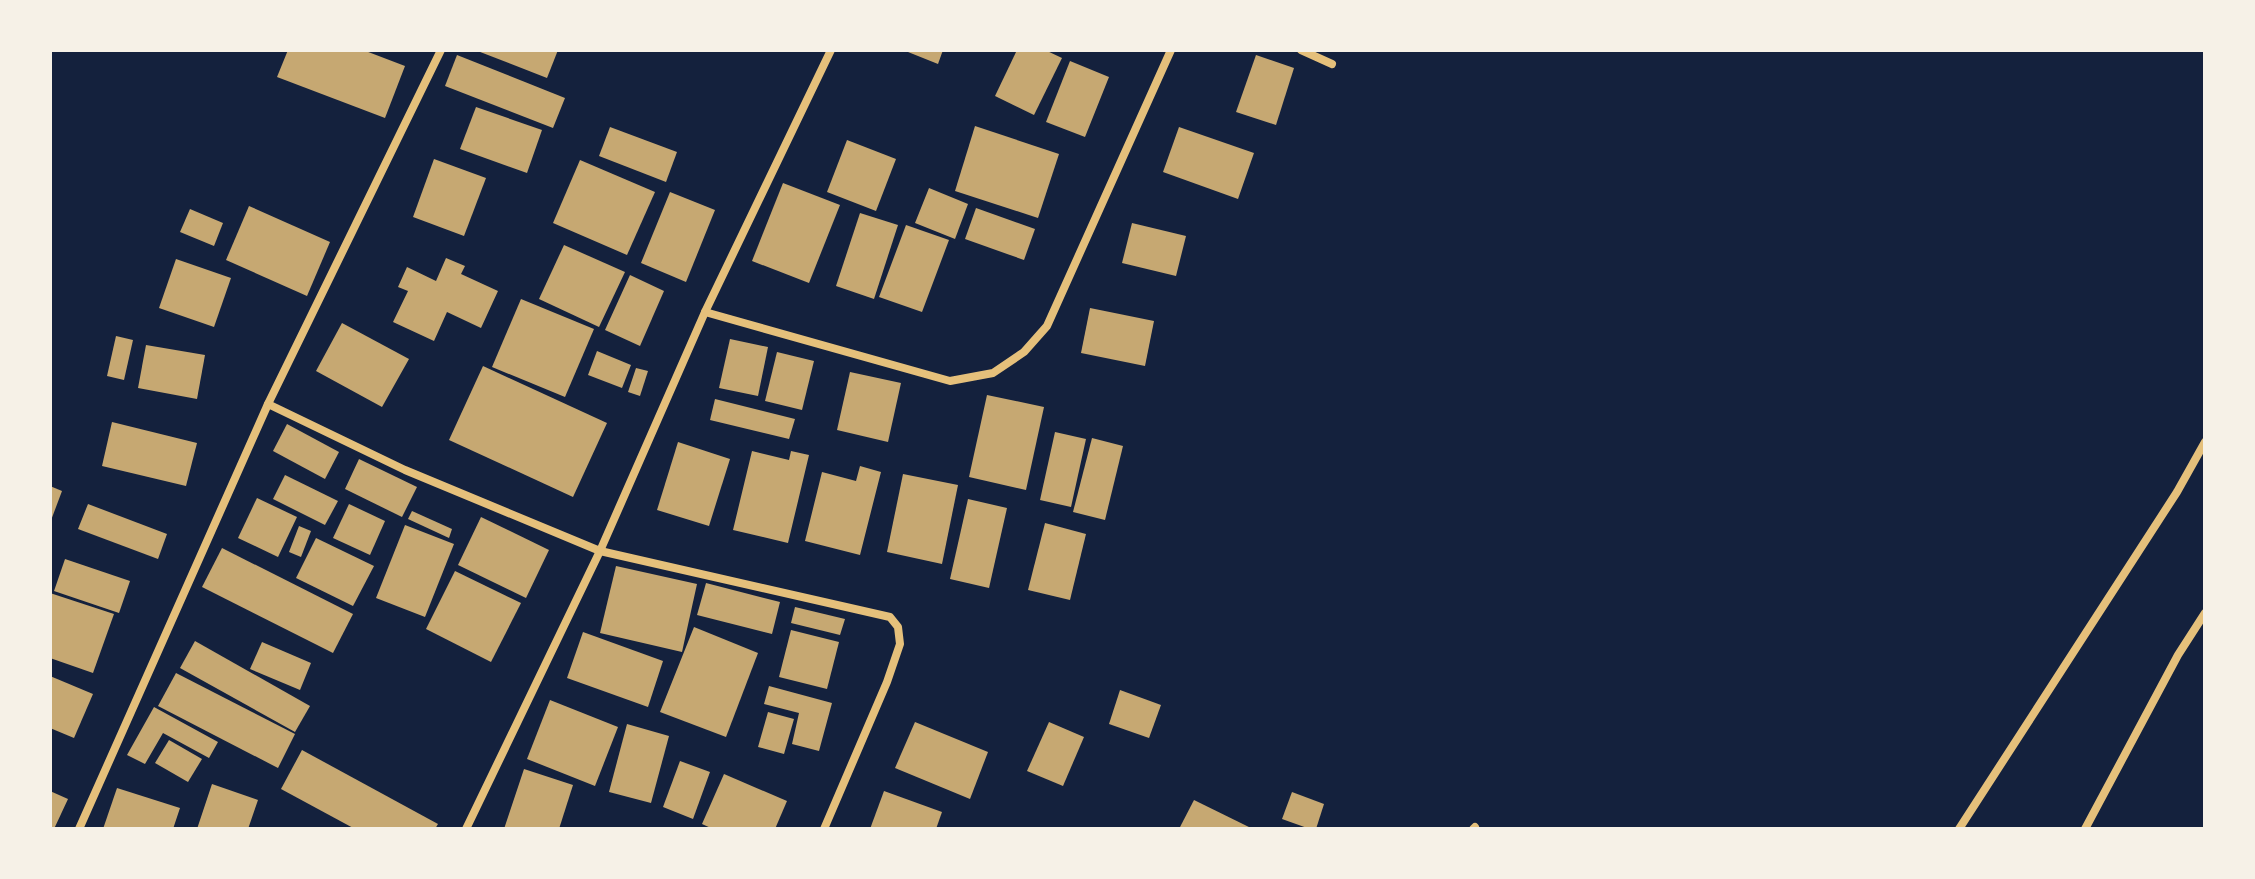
<svg xmlns="http://www.w3.org/2000/svg" width="2255" height="879" viewBox="0 0 2255 879" font-family="'Asap Condensed',sans-serif">
<style>
.building{fill:#c6a872}
.lines{fill:none;stroke-linecap:round;stroke-linejoin:round}
.minor{stroke:#e5c07b;stroke-width:8}
</style>
<rect width="100%" height="100%" fill="#14213d"/>
<!-- building -->
<g class="building">
<path d="M 288,50 L 363,50 L 405,66 L 385,118 L 277,77 Z"/>
<path d="M 475,50 L 558,50 L 547,78 Z"/>
<path d="M 903,50 L 943,50 L 938,64 Z"/>
<path d="M 1017,50 L 1045,50 L 1062,58 L 1034,115 L 995,96 Z"/>
<path d="M 457,55 L 565,98 L 553,128 L 445,86 Z"/>
<path d="M 1256,55 L 1294,68 L 1276,125 L 1236,112 Z"/>
<path d="M 1070,61 L 1109,77 L 1085,137 L 1046,122 Z"/>
<path d="M 476,107 L 542,130 L 527,173 L 460,149 Z"/>
<path d="M 975,126 L 1059,154 L 1038,218 L 955,191 Z"/>
<path d="M 610,127 L 677,152 L 666,182 L 599,156 Z"/>
<path d="M 1179,127 L 1254,153 L 1238,199 L 1163,172 Z"/>
<path d="M 847,140 L 896,159 L 876,211 L 827,192 Z"/>
<path d="M 434,159 L 486,178 L 464,236 L 413,217 Z"/>
<path d="M 580,160 L 655,192 L 627,255 L 553,223 Z"/>
<path d="M 783,183 L 840,205 L 809,283 L 752,261 Z"/>
<path d="M 929,188 L 968,204 L 955,239 L 915,223 Z"/>
<path d="M 670,192 L 715,210 L 686,282 L 641,263 Z"/>
<path d="M 249,206 L 330,242 L 307,296 L 226,260 Z"/>
<path d="M 976,208 L 1035,229 L 1024,260 L 965,239 Z"/>
<path d="M 190,209 L 223,223 L 214,246 L 180,232 Z"/>
<path d="M 860,213 L 898,225 L 874,299 L 836,286 Z"/>
<path d="M 1132,223 L 1186,236 L 1176,276 L 1122,263 Z"/>
<path d="M 906,225 L 949,240 L 922,312 L 879,297 Z"/>
<path d="M 564,245 L 625,272 L 599,327 L 539,299 Z"/>
<path d="M 446,258 L 465,266 L 461,274 L 498,291 L 481,328 L 447,312 L 434,341 L 393,322 L 408,291 L 398,287 L 407,267 L 436,281 Z"/>
<path d="M 176,259 L 231,278 L 214,327 L 159,308 Z"/>
<path d="M 630,275 L 664,291 L 640,346 L 605,330 Z"/>
<path d="M 521,299 L 594,329 L 565,397 L 492,367 Z"/>
<path d="M 1090,308 L 1154,321 L 1145,366 L 1081,353 Z"/>
<path d="M 342,323 L 409,359 L 382,407 L 316,371 Z"/>
<path d="M 116,336 L 133,340 L 124,380 L 107,376 Z"/>
<path d="M 730,339 L 768,347 L 758,396 L 719,388 Z"/>
<path d="M 146,345 L 205,355 L 197,399 L 138,388 Z"/>
<path d="M 597,351 L 631,365 L 622,388 L 588,375 Z"/>
<path d="M 777,352 L 814,361 L 802,410 L 765,401 Z"/>
<path d="M 483,366 L 607,423 L 573,497 L 449,440 Z"/>
<path d="M 636,368 L 648,371 L 640,396 L 628,392 Z"/>
<path d="M 850,372 L 901,383 L 888,442 L 837,430 Z"/>
<path d="M 987,395 L 1044,407 L 1026,490 L 969,477 Z"/>
<path d="M 715,399 L 795,419 L 789,439 L 710,420 Z"/>
<path d="M 112,422 L 197,443 L 186,486 L 102,466 Z"/>
<path d="M 287,424 L 339,452 L 325,479 L 273,451 Z"/>
<path d="M 1055,432 L 1086,439 L 1071,507 L 1040,500 Z"/>
<path d="M 1092,438 L 1123,446 L 1105,520 L 1073,512 Z"/>
<path d="M 678,442 L 730,459 L 709,526 L 657,510 Z"/>
<path d="M 752,451 L 789,460 L 791,451 L 809,455 L 788,543 L 733,530 Z"/>
<path d="M 359,459 L 417,487 L 402,517 L 345,489 Z"/>
<path d="M 860,466 L 881,472 L 860,555 L 805,541 L 822,472 L 856,481 Z"/>
<path d="M 903,474 L 958,485 L 942,564 L 887,552 Z"/>
<path d="M 285,475 L 338,501 L 325,525 L 273,499 Z"/>
<path d="M 50,486 L 62,491 L 50,523 Z"/>
<path d="M 257,498 L 297,517 L 278,557 L 238,538 Z"/>
<path d="M 968,499 L 1007,508 L 989,588 L 950,579 Z"/>
<path d="M 88,504 L 167,534 L 158,559 L 78,529 Z"/>
<path d="M 349,504 L 385,521 L 370,555 L 333,538 Z"/>
<path d="M 412,511 L 452,529 L 449,538 L 408,519 Z"/>
<path d="M 481,517 L 549,550 L 526,598 L 458,565 Z"/>
<path d="M 1045,523 L 1086,534 L 1070,600 L 1028,590 Z"/>
<path d="M 405,525 L 454,544 L 425,617 L 376,598 Z"/>
<path d="M 299,526 L 311,531 L 301,557 L 289,552 Z"/>
<path d="M 316,538 L 374,566 L 353,606 L 296,578 Z"/>
<path d="M 222,548 L 353,614 L 333,653 L 202,587 Z"/>
<path d="M 65,559 L 130,581 L 119,613 L 54,591 Z"/>
<path d="M 616,566 L 697,584 L 682,652 L 600,633 Z"/>
<path d="M 455,571 L 521,603 L 491,662 L 426,629 Z"/>
<path d="M 706,583 L 780,602 L 772,634 L 697,615 Z"/>
<path d="M 50,593 L 114,614 L 93,673 L 50,658 Z"/>
<path d="M 795,607 L 845,619 L 840,635 L 791,623 Z"/>
<path d="M 694,627 L 758,653 L 726,737 L 660,712 Z"/>
<path d="M 791,630 L 839,642 L 827,689 L 779,677 Z"/>
<path d="M 583,632 L 663,661 L 648,707 L 567,678 Z"/>
<path d="M 195,641 L 310,706 L 295,732 L 180,668 Z"/>
<path d="M 262,642 L 311,663 L 300,690 L 250,669 Z"/>
<path d="M 176,673 L 295,734 L 278,768 L 158,706 Z"/>
<path d="M 50,676 L 93,694 L 74,738 L 50,728 Z"/>
<path d="M 769,686 L 832,703 L 819,751 L 792,744 L 799,713 L 764,704 Z"/>
<path d="M 1120,690 L 1161,705 L 1149,738 L 1109,724 Z"/>
<path d="M 550,700 L 618,727 L 595,786 L 527,759 Z"/>
<path d="M 154,707 L 218,742 L 209,758 L 163,733 L 145,764 L 127,755 Z"/>
<path d="M 768,712 L 794,719 L 784,754 L 758,747 Z"/>
<path d="M 915,722 L 988,752 L 970,799 L 895,768 Z"/>
<path d="M 1049,722 L 1084,737 L 1063,786 L 1027,771 Z"/>
<path d="M 627,724 L 669,736 L 651,803 L 609,792 Z"/>
<path d="M 169,740 L 202,759 L 188,782 L 155,763 Z"/>
<path d="M 302,750 L 438,824 L 435,829 L 355,829 L 281,789 Z"/>
<path d="M 680,761 L 710,772 L 693,819 L 663,807 Z"/>
<path d="M 524,769 L 573,785 L 559,829 L 504,829 Z"/>
<path d="M 724,774 L 787,801 L 775,829 L 713,829 L 702,824 Z"/>
<path d="M 212,784 L 258,800 L 248,829 L 197,829 Z"/>
<path d="M 117,788 L 180,808 L 173,829 L 103,829 Z"/>
<path d="M 50,791 L 68,799 L 54,829 L 50,829 Z"/>
<path d="M 884,791 L 942,812 L 936,829 L 870,829 Z"/>
<path d="M 1292,792 L 1324,804 L 1316,829 L 1310,829 L 1282,819 Z"/>
<path d="M 1194,800 L 1253,829 L 1179,829 Z"/>
</g>
<g class="lines">
<!-- minor -->
<g class="minor">
<path d="M 1301,50 L 1332,64"/>
<path d="M 705,312 L 950,381 L 993,373 L 1024,352 L 1047,326 L 1171,50"/>
<path d="M 268,404 L 405,470 L 600,551 L 890,617 L 898,627 L 900,644 L 887,682 L 824,829"/>
<path d="M 79,829 L 268,404 L 441,50"/>
<path d="M 466,829 L 600,551 L 705,312 L 831,50"/>
<path d="M 1473,829 L 1475,827"/>
<path d="M 1959,829 L 2177,492 L 2205,442"/>
<path d="M 2085,829 L 2178,655 L 2205,613"/>
</g>
</g>
<!-- border -->
<rect width="2255" height="879" fill="none" stroke="#f6f1e7" stroke-width="104"/>
</svg>
